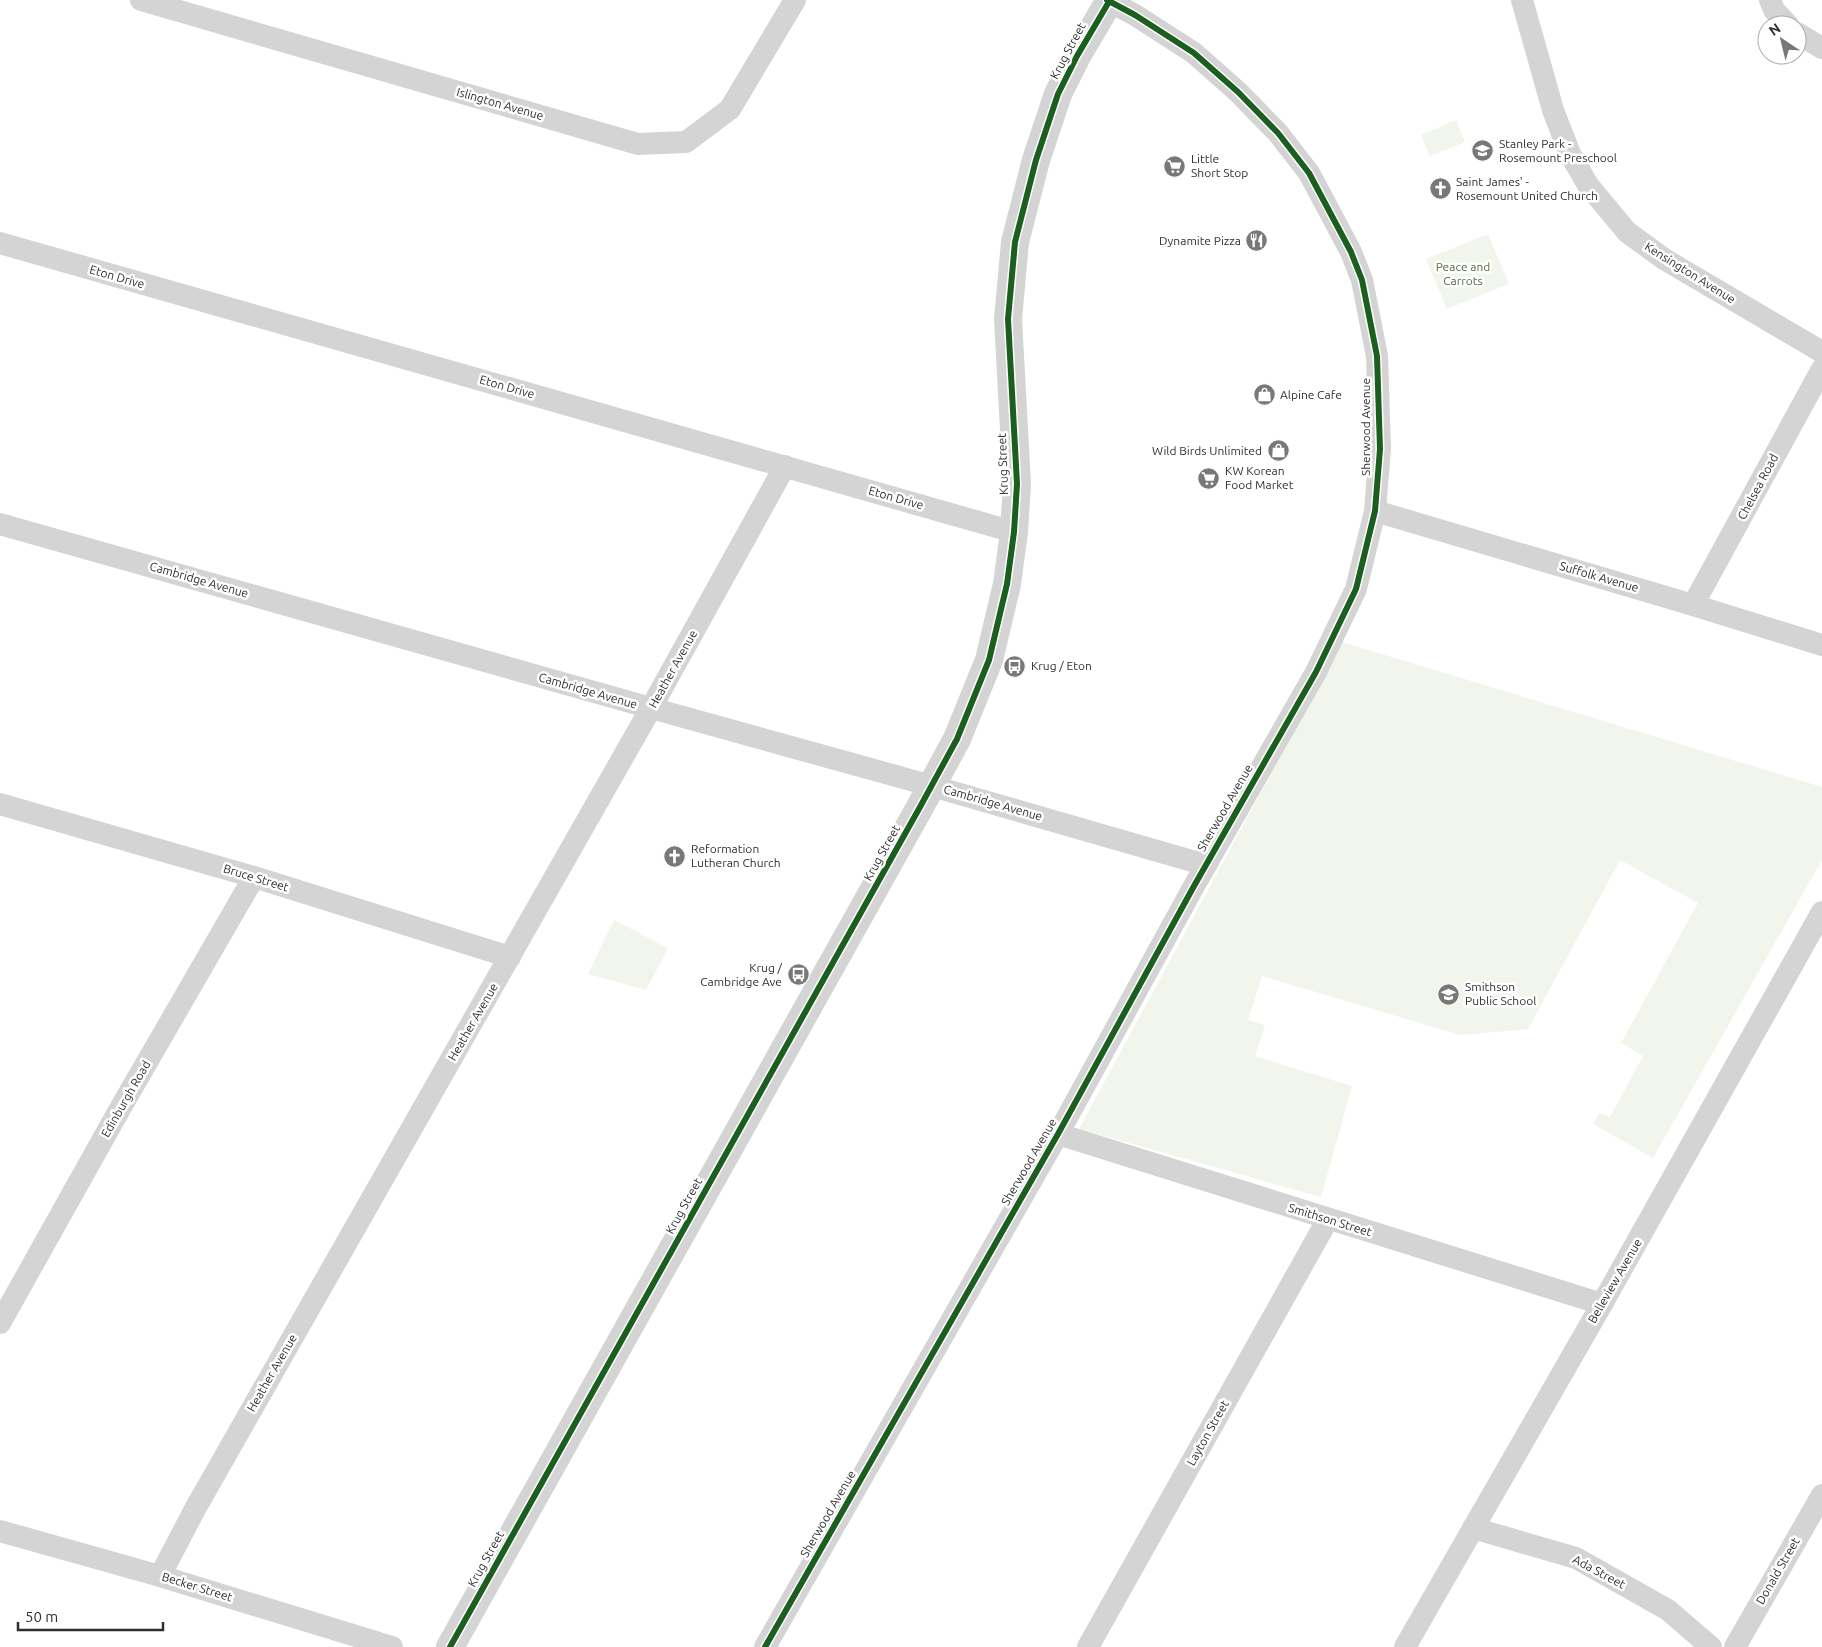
<svg xmlns="http://www.w3.org/2000/svg" width="1822" height="1647" viewBox="0 0 1822 1647" font-family="Ubuntu,sans-serif">
<style>
.green{fill:#f2f5ec}
.lines{fill:none;stroke-linecap:round;stroke-linejoin:round}
.minor{stroke:#d4d4d4;stroke-width:22}
.tertiary{stroke:#d4d4d4;stroke-width:28}
.cycleway-casing{stroke:#fff;stroke-width:9}
.cycleway{stroke:#1b5e20;stroke-width:6}
.labels{text-anchor:middle;stroke-width:5;stroke-linejoin:round;paint-order:stroke}
.street-label{font-size:12px;fill:#2f2f2f;stroke:#fff}
.poi-label{font-size:12px;fill:#2f2f2f;stroke:#fff;text-anchor:start}
.park-label{font-size:12px;fill:#576a3c;stroke:#fff}
</style>
<rect width="100%" height="100%" fill="#fff"/>
<!-- green -->
<g class="green">
<path d="M 1456,120 L 1465,142 L 1430,156 L 1421,135 Z"/>
<path d="M 1488,234 L 1509,284 L 1447,309 L 1426,259 Z"/>
<path d="M 1342,642 L 1822,787 L 1822,860 L 1653,1158 L 1593,1124 L 1599,1113 L 1610,1117 L 1643,1056 L 1621,1043 L 1698,903 L 1620,860 L 1528,1029 L 1460,1035 L 1262,976 L 1248,1020 L 1265,1025 L 1255,1056 L 1352,1086 L 1321,1197 L 1079,1129 Z"/>
<path d="M 614,920 L 668,948 L 646,990 L 588,974 Z"/>
</g>
<g class="lines">
<!-- minor -->
<g class="minor">
<path d="M 141,0 L 638,144 L 686,142 L 730,109 L 795,0"/>
<path d="M 1522,0 L 1553,110 L 1570,154 L 1588,185 L 1627,232 L 1664,259 L 1822,352"/>
<path d="M 1770,0 L 1774,10 L 1788,25"/>
<path d="M 1797,33 L 1822,48"/>
<path d="M 0,243 L 1014,532"/>
<path d="M 1375,511 L 1693,605 L 1822,645"/>
<path d="M 0,524 L 651,708 L 932,786 L 1206,865"/>
<path d="M 1693,605 L 1822,369"/>
<path d="M 0,804 L 254,877 L 510,957"/>
<path d="M 1058,1134 L 1602,1304"/>
<path d="M 0,1323 L 121,1107 L 254,877"/>
<path d="M 1473,1528 L 1576,1558 L 1668,1610 L 1711,1647"/>
<path d="M 0,1531 L 160,1576 L 392,1647"/>
<path d="M 160,1576 L 195,1509 L 651,708 L 785,466"/>
<path d="M 765,1647 L 1058,1134 L 1194,886 L 1316,672 L 1356,589 L 1375,511 L 1380,449 L 1377,356 L 1362,280 L 1351,252 L 1309,173 L 1278,133 L 1238,92 L 1194,53 L 1135,15 L 1107,0"/>
<path d="M 1088,1647 L 1328,1219"/>
<path d="M 1405,1647 L 1602,1304 L 1822,912"/>
<path d="M 1735,1647 L 1822,1495"/>
</g>
<!-- tertiary -->
<path class="tertiary" d="M 450,1647 L 920,807 L 957,739 L 989,660 L 1007,584 L 1014,532 L 1017,484 L 1008,319 L 1015,242 L 1036,160 L 1058,94 L 1077,56 L 1110,0"/>
<defs>
<g id="cycleway">
<path d="M 450,1647 L 920,807 L 957,739 L 989,660 L 1007,584 L 1014,532 L 1017,484 L 1008,319 L 1015,242 L 1036,160 L 1058,94 L 1077,56 L 1110,0"/>
<path d="M 765,1647 L 1058,1134 L 1194,886 L 1316,672 L 1356,589 L 1375,511 L 1380,449 L 1377,356 L 1362,280 L 1351,252 L 1309,173 L 1278,133 L 1238,92 L 1194,53 L 1135,15 L 1107,0"/>
</g>
</defs>
<!-- cycleway casing -->
<use href="#cycleway" class="cycleway-casing"/>
<!-- cycleway -->
<use href="#cycleway" class="cycleway"/>
</g>
<!-- icons -->
<defs>
<symbol id="school-disc" viewBox="-11 -11 22 22"><circle r="9.5" fill="#787878" stroke="#fff"/><path d="M0-5L7-2L0 1L-7-2ZM-4 1L0 2.5L4 1V4Q0 6-4 4Z" fill="#fff"/></symbol>
<symbol id="supermarket-disc" viewBox="-11 -11 22 22"><circle r="9.5" fill="#787878" stroke="#fff"/><path d="M-6-5.5h2.5l.6 2H6L4.5 2H-2.5L-4.4-4H-6ZM-1.5 3.2a1.3 1.3 0 1 0 .1 0ZM3 3.2a1.3 1.3 0 1 0 .1 0Z" fill="#fff"/></symbol>
<symbol id="church-disc" viewBox="-11 -11 22 22"><circle r="9.5" fill="#787878" stroke="#fff"/><path d="M-1.2-6h2.4v3.5h3.3v2.4h-3.3V6h-2.4V-.1h-3.3v-2.4h3.3Z" fill="#fff"/></symbol>
<symbol id="restaurant-disc" viewBox="-11 -11 22 22"><circle r="9.5" fill="#787878" stroke="#fff"/><path d="M-5-6h1v4h1v-4h1v4h1v-4h1v5L-1.5 .5V6h-2V.5L-5-1ZM5-6V6H3V1.5H1.5Q1.5-4 5-6Z" fill="#fff"/></symbol>
<symbol id="shop-disc" viewBox="-11 -11 22 22"><circle r="9.5" fill="#787878" stroke="#fff"/><path d="M-5-2.5h2.3a2.7 3.5 0 0 1 5.4 0H5L5.5 6h-11ZM-1.5-2.5h3a1.5 2.3 0 0 0-3 0Z" fill="#fff"/></symbol>
<symbol id="bus-disc" viewBox="-11 -11 22 22"><circle r="9.5" fill="#787878" stroke="#fff"/><path d="M-5-6H5V4H4V6H2V4H-2V6H-4V4H-5ZM-3.5-4V0h7V-4ZM-3.5 1.2v1.5H-2V1.2ZM2 1.2v1.5H3.5V1.2Z" fill="#fff"/></symbol>
</defs>
<g fill-rule="evenodd">
<use href="#school-disc" x="1470" y="138" width="25" height="25"/>
<use href="#supermarket-disc" x="1162" y="154" width="25" height="25"/>
<use href="#church-disc" x="1428" y="176" width="25" height="25"/>
<use href="#restaurant-disc" x="1244" y="228" width="25" height="25"/>
<use href="#shop-disc" x="1252" y="382" width="25" height="25"/>
<use href="#shop-disc" x="1266" y="438" width="25" height="25"/>
<use href="#supermarket-disc" x="1196" y="466" width="25" height="25"/>
<use href="#bus-disc" x="1002" y="654" width="25" height="25"/>
<use href="#church-disc" x="662" y="844" width="25" height="25"/>
<use href="#bus-disc" x="786" y="962" width="25" height="25"/>
<use href="#school-disc" x="1436" y="982" width="25" height="25"/>
</g>
<g class="labels">
<!-- street labels -->
<g class="street-label">
<text transform="translate(1068 51) rotate(-62)" y="4">Krug Street</text>
<text transform="translate(500 104) rotate(16)" y="4">Islington Avenue</text>
<text transform="translate(1690 273) rotate(32)" y="4">Kensington Avenue</text>
<text transform="translate(117 277) rotate(16)" y="4">Eton Drive</text>
<text transform="translate(507 387) rotate(16)" y="4">Eton Drive</text>
<text transform="translate(1366 427) rotate(-90)" y="4">Sherwood Avenue</text>
<text transform="translate(1003 464) rotate(-92)" y="4">Krug Street</text>
<text transform="translate(1758 487) rotate(-62)" y="4">Chelsea Road</text>
<text transform="translate(896 498) rotate(16)" y="4">Eton Drive</text>
<text transform="translate(1599 577) rotate(16)" y="4">Suffolk Avenue</text>
<text transform="translate(199 580) rotate(16)" y="4">Cambridge Avenue</text>
<text transform="translate(673 669) rotate(-61)" y="4">Heather Avenue</text>
<text transform="translate(588 691) rotate(16)" y="4">Cambridge Avenue</text>
<text transform="translate(993 803) rotate(16)" y="4">Cambridge Avenue</text>
<text transform="translate(1225 808) rotate(-60)" y="4">Sherwood Avenue</text>
<text transform="translate(882 853) rotate(-61)" y="4">Krug Street</text>
<text transform="translate(256 878) rotate(17)" y="4">Bruce Street</text>
<text transform="translate(473 1022) rotate(-60)" y="4">Heather Avenue</text>
<text transform="translate(126 1099) rotate(-60)" y="4">Edinburgh Road</text>
<text transform="translate(1029 1162) rotate(-60)" y="4">Sherwood Avenue</text>
<text transform="translate(684 1206) rotate(-61)" y="4">Krug Street</text>
<text transform="translate(1330 1220) rotate(17)" y="4">Smithson Street</text>
<text transform="translate(1615 1281) rotate(-60)" y="4">Belleview Avenue</text>
<text transform="translate(272 1373) rotate(-60)" y="4">Heather Avenue</text>
<text transform="translate(1208 1433) rotate(-61)" y="4">Layton Street</text>
<text transform="translate(828 1514) rotate(-60)" y="4">Sherwood Avenue</text>
<text transform="translate(486 1559) rotate(-61)" y="4">Krug Street</text>
<text transform="translate(1778 1571) rotate(-60)" y="4">Donald Street</text>
<text transform="translate(1599 1572) rotate(28)" y="4">Ada Street</text>
<text transform="translate(197 1587) rotate(17)" y="4">Becker Street</text>
</g>
<!-- poi labels -->
<g class="poi-label">
<text x="1499" y="148">Stanley Park -<tspan x="1499" dy="14">Rosemount Preschool</tspan></text>
<text x="1191" y="163">Little<tspan x="1191" dy="14">Short Stop</tspan></text>
<text x="1456" y="186">Saint James' -<tspan x="1456" dy="14">Rosemount United Church</tspan></text>
<text x="1241" y="245" text-anchor="end">Dynamite Pizza</text>
<text x="1280" y="399">Alpine Cafe</text>
<text x="1262" y="455" text-anchor="end">Wild Birds Unlimited</text>
<text x="1225" y="475">KW Korean<tspan x="1225" dy="14">Food Market</tspan></text>
<text x="1031" y="670">Krug / Eton</text>
<text x="691" y="853">Reformation<tspan x="691" dy="14">Lutheran Church</tspan></text>
<text x="782" y="972" text-anchor="end">Krug /<tspan x="782" dy="14">Cambridge Ave</tspan></text>
<text x="1465" y="991">Smithson<tspan x="1465" dy="14">Public School</tspan></text>
</g>
<!-- park labels -->
<g class="park-label">
<text x="1463" y="271">Peace and<tspan x="1463" dy="14">Carrots</tspan></text>
</g>
</g>
<!-- north arrow -->
<g transform="translate(1782 40) rotate(325)"><circle r="24" fill="#ffffff" stroke="#acacac"/>
<path d="M0-4L9 19L0 12L-9 19Z" fill="#787878"/>
<text y="-8" font-size="14" font-weight="bold" text-anchor="middle" fill="#2f2f2f">N</text>
</g>
<!-- scale -->
<path d="M18 1622v8h145v-8" fill="none" stroke="#2f2f2f" stroke-width="2.5"/>
<text x="25" y="1622" font-size="15" fill="#2f2f2f" stroke="#ffffff" stroke-width="4" paint-order="stroke">50 m</text>
</svg>
